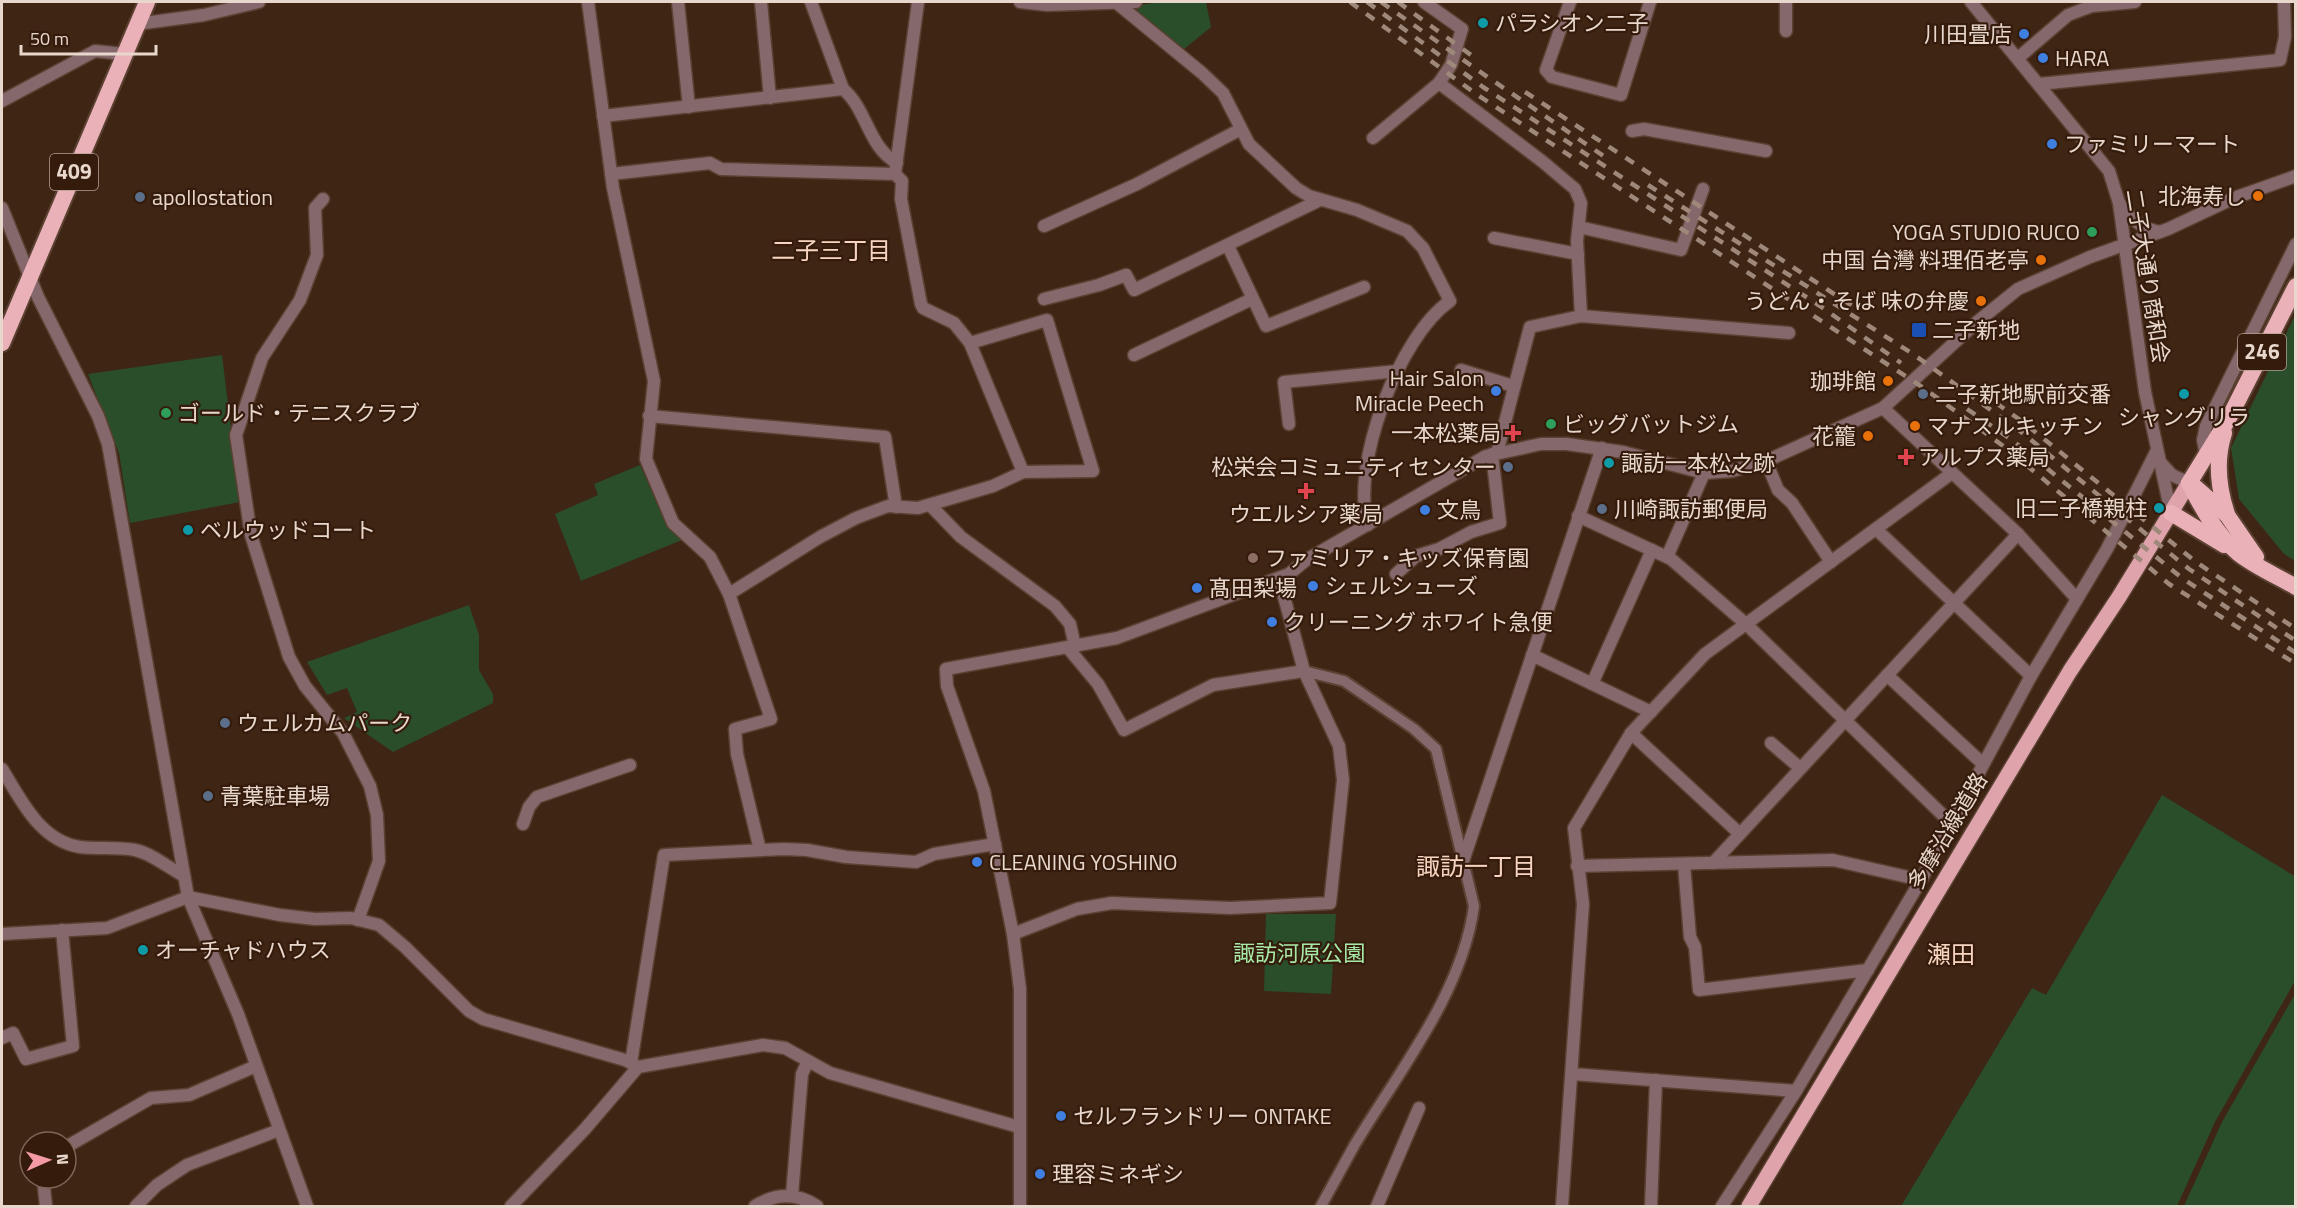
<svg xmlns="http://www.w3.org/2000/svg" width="2297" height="1208" viewBox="0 0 2297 1208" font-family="'Titillium Web','Noto Sans JP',sans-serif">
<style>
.green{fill:#2a4d2a}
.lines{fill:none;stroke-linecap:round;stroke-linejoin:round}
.pedestrian-casing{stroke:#5a4131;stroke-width:14}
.minor-casing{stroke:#5a4131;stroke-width:15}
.tertiary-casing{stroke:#5a4131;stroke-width:15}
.primary-casing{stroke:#5a4131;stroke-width:18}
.trunk-casing{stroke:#5a4131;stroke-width:20}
.pedestrian{stroke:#85686c;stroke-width:10}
.minor{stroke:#85686c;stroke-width:12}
.tertiary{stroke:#85686c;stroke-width:12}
.primary{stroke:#dea3ab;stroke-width:15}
.trunk{stroke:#ebb1b8;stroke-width:16}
.rail{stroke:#9d887a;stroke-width:4.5;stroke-dasharray:10 10;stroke-linecap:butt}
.culture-dot{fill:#0f9aa8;stroke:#341b0b;stroke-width:2}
.shop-dot{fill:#3f7fe0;stroke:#341b0b;stroke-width:2}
.food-dot{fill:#e8710a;stroke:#341b0b;stroke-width:2}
.service-dot{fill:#5c6f8a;stroke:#341b0b;stroke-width:2}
.leisure-dot{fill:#2e9e5b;stroke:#341b0b;stroke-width:2}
.transit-dot{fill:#1a4fb4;stroke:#341b0b;stroke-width:2}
.health-dot{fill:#e0444e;stroke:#341b0b;stroke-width:2}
.education-dot{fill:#8d6e63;stroke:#341b0b;stroke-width:2}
.labels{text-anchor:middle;stroke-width:4.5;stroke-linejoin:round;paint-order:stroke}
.shield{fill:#341b0b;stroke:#b29f92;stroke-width:1.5}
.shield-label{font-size:21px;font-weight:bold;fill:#e8d7cc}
.poi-label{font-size:22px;fill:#e8d7cc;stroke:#341b0b;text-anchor:start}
.street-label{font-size:22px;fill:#e8d7cc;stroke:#341b0b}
.park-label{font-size:22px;fill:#a6e8a5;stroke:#341b0b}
.neighbourhood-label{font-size:24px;fill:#f7d4c0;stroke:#341b0b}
</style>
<rect width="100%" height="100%" fill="#3f2514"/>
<!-- green -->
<g class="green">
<path d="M 1161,2 L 1206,2 L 1211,27 L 1183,50 L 1136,15 L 1139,5 Z"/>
<path d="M 2295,315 L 2295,561 L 2284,554 L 2239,499 L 2231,448 Z"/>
<path d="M 222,355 L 240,502 L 130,523 L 119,453 L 88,374 Z"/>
<path d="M 640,465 L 667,526 L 682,540 L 581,581 L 555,514 L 598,495 L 594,484 Z"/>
<path d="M 469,605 L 479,635 L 479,670 L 493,694 L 493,703 L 393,752 L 344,718 L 357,712 L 347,688 L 327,695 L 307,662 Z"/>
<path d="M 2162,795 L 2296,877 L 2295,981 L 2215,1122 L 2177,1206 L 1901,1206 L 2032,988 L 2046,995 Z"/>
<path d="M 1266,914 L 1336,914 L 1331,994 L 1264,991 Z"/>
<path d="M 2295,994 L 2295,1206 L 2184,1206 L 2222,1122 Z"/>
</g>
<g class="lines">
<defs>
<path id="pedestrian" d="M 1304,671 L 1344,681 L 1414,729 L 1436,749 L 1474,906 C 1462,994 1398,1072 1354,1146 C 1343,1166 1332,1186 1321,1206"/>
<g id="minor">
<path d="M 588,2 L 613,188 L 654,381 L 646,459 L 673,523 L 710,557 L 729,594 L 771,719 L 735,729 L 737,754 L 760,850"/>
<path d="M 678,2 L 689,107"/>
<path d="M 761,2 L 770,98"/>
<path d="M 1020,2 L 1047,5 L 1136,2"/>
<path d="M 1570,2 L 1546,70 L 1552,77 L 1621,95 L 1650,2"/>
<path d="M 1118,4 L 1202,73 L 1223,93 L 1249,144 L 1296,188 L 1309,196 L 1357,210 L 1407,231 L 1423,248 L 1450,301 C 1399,336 1350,466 1368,525"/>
<path d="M 137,24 L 204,15 L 259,2"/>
<path d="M 1786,31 L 1786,2"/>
<path d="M 2018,58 L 2068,15 L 2092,6 L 2135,2"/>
<path d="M 1439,83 L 1543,162 L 1575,189 L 1581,203 L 1577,241 L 1581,316"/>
<path d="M 2039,84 L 2280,60 L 2285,37 L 2284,2"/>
<path d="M 843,89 C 867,109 868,147 897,163"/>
<path d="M 2,101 L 95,51 L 124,54"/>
<path d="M 603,116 L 843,89 L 811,2"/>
<path d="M 1632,131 L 1644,129 L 1766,151"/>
<path d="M 1373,138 L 1439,83 L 1451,65 L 1462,29 L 1424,2"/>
<path d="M 611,174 L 710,163 L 721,169 L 895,174 L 918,2"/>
<path d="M 895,174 L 902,181 L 901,199 L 921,304 L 923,308 L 954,323 L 970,343 L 1023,472"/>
<path d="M 323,199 L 315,208 L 317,255 L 300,300 L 262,358 L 236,435 L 251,535 L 289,657 L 305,686 L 343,733 L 370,786 L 377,815 L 379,861 L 358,920"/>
<path d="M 2119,203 C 2132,218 2140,229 2160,232"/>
<path d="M 2,208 L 38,297 L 98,416 L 108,444 L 188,897 L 238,1014 L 307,1206"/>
<path d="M 1044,226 L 1137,184 L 1241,129"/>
<path d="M 1579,227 L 1681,250 L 1703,189"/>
<path d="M 1494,238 L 1578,254"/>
<path d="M 1228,246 L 1266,326 L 1364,287"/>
<path d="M 1044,299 L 1099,285 L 1126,275 L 1134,290 L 1320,200"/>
<path d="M 1134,355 L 1252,299"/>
<path d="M 1461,370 L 1513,386"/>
<path d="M 1883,408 L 2018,534 L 2077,599"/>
<path d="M 649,416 L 885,437 L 896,507"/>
<path d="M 1289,424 L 1284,382 L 1398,371"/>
<path d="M 1497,453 L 1530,327 L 1581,316 L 1789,333"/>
<path d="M 2206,455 L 2203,440 L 2206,426 L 2296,244"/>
<path d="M 1766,461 L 1778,490 L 1792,503 L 1831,562"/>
<path d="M 930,505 L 961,537 L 1055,606 L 1070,624 L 1075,646"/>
<path d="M 1578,516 L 1671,559 L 1746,624 L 1951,823"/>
<path d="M 1876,529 L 2031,676"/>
<path d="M 1667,557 L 1704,473"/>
<path d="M 1396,574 L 1416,556 L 1439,549 L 1471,532 L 1500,523 L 1492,454"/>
<path d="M 729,594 L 820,537 L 856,518 L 888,506 L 918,508 L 993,486 L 1023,472 L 1093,471 L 1047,320 L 970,343"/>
<path d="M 1068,648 L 1098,684 L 1124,730 L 1213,685 L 1304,671"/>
<path d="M 1532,655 L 1651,712"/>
<path d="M 1887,675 L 1983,764"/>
<path d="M 1592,684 L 1652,550"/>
<path d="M 1631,733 L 1740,834"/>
<path d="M 1771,743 L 1800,768"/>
<path d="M 2,769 C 21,800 40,841 80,847 C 98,849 117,847 135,850 C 151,853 169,868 184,876"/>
<path d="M 523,824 L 529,807 L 537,797 L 630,765"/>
<path d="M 1463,861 L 1602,448"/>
<path d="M 1713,863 L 2018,534"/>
<path d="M 1684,864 L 1690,937 L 1695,947 L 1699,990 L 1868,970"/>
<path d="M 1577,866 L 1833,860 L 1921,880"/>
<path d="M 2,934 L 107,928 L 188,897 L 280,915 L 315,919 L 351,918 L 379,925 L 405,947 L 469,1011 L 483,1019 L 625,1060 L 638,1067"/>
<path d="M 1013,934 L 1077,909 L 1112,903 L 1230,908 L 1330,903 L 1343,780 L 1339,746 L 1304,671 L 1279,578"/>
<path d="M 2,1038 L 13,1033 L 26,1059 L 73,1046 L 62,930"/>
<path d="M 631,1063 L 664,855 L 784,849 L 807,850 L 846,857 L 916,862 L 934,854 L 995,844"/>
<path d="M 1572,1074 L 1796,1091"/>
<path d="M 66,1147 L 151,1098 L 189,1095 L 256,1066"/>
<path d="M 43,1178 L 46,1206"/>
<path d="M 792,1195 L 802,1074 L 808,1061"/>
<path d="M 136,1206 L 157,1185 L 187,1165 L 279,1130"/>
<path d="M 511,1206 L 585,1129 L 638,1067 L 763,1045 L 785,1048 L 830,1073 L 1019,1127"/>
<path d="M 755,1206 C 776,1193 797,1193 817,1206"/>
<path d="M 1020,1206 L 1020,989 L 1013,934 L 984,791 L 947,686 L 946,669 L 1117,638 L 1289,574 L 1306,560 L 1486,456 L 1541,444 L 1567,444 L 1623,452 L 1704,473 L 1732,471 L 1766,461 L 1883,408 L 1977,322 L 2018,289 L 2090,257 L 2168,229 L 2234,198 L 2296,176"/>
<path d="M 1377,1206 L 1419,1108"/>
<path d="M 1562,1206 L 1583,904 L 1574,828 L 1631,733 L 1705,654 L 1952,473"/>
<path d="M 1651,1206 L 1656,1080"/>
<path d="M 1722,1206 L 1796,1091 L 1921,880 L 2031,676 L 2107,549 L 2156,452"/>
</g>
<g id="tertiary">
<path d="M 1971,2 L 2109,171 L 2119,203 L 2145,392 L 2171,513"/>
<path d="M 2160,462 L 2172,475 L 2189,483"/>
</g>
<path id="primary" d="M 1749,1206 L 2070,671 L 2119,597 L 2189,483"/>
<g id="trunk">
<path d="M 2,343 L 147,2"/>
<path d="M 2224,433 C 2215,461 2218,487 2227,514"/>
<path d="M 2189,483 L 2229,418 L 2296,286"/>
<path d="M 2189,483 C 2202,508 2216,534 2238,553 C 2254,566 2277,576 2296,587"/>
<path d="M 2195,487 L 2227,515 L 2256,557"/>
<path d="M 2171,513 L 2224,545"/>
</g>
</defs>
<!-- pedestrian casing -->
<use href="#pedestrian" class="pedestrian-casing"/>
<!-- minor casing -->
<use href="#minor" class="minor-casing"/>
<!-- tertiary casing -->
<use href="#tertiary" class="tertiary-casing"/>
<!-- primary casing -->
<use href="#primary" class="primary-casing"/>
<!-- trunk casing -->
<use href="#trunk" class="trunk-casing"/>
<!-- pedestrian -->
<use href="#pedestrian" class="pedestrian"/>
<!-- minor -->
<use href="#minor" class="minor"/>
<!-- tertiary -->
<use href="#tertiary" class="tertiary"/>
<!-- primary -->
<use href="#primary" class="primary"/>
<!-- trunk -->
<use href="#trunk" class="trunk"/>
<!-- rail -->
<g class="rail">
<path d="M 1350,2 L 1479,96 L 1925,389 L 2006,448 L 2169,584 L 2296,664"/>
<path d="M 1367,2 L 1483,87 L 1820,306 L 1901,363"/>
<path d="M 1381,2 L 1489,78 L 1608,159"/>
<path d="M 1398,2 L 1475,58"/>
<path d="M 1525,92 L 1854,307"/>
<path d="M 1648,185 L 1913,354 L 2020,431 L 2189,569 L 2296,641"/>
<path d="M 1996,403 L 2023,422 L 2196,562 L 2296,629"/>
<path d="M 1967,409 L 2012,440 L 2182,578 L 2296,653"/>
</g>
</g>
<!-- markers -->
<g class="culture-dot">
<circle cx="1483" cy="23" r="6"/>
<circle cx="2184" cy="394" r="6"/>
<circle cx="1609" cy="463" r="6"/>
<circle cx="2159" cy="508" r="6"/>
<circle cx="188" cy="530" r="6"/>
<circle cx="143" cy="950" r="6"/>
</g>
<g class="shop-dot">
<circle cx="2024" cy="34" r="6"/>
<circle cx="2043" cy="58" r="6"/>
<circle cx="2052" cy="144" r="6"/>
<circle cx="1496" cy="391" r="6"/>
<circle cx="1425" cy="510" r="6"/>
<circle cx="1313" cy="586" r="6"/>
<circle cx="1197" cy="588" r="6"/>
<circle cx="1272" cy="622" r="6"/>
<circle cx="977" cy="862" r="6"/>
<circle cx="1061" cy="1116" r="6"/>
<circle cx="1040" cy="1174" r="6"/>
</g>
<g class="food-dot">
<circle cx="2258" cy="196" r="6"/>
<circle cx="2041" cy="260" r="6"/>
<circle cx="1981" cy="301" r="6"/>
<circle cx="1888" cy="381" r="6"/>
<circle cx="1915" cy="426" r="6"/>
<circle cx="1868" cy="436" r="6"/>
</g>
<g class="service-dot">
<circle cx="140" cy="197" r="6"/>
<circle cx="1923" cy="394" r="6"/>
<circle cx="1508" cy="467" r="6"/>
<circle cx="1602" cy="509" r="6"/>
<circle cx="225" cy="723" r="6"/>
<circle cx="208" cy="796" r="6"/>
</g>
<g class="leisure-dot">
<circle cx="2092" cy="232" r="6"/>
<circle cx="166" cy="413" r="6"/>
<circle cx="1551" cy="424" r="6"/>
</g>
<rect class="transit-dot" x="1911" y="322" width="16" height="16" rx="3"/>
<g class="health-dot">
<path d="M1510 424h6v6h6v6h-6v6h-6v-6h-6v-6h6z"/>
<path d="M1903 448h6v6h6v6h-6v6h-6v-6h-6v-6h6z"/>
<path d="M1303 482h6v6h6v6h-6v6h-6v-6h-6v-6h6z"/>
</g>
<circle class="education-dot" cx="1253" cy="558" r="6"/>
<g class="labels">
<!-- shield labels -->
<g class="shield">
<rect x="50" y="154" width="48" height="36" rx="4.5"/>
<rect x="2238" y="334" width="48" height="36" rx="4.5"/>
</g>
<g class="shield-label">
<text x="74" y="179">409</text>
<text x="2262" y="359">246</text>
</g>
<!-- poi labels -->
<g class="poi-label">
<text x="1495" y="31">パラシオン二子</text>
<text x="2012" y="42" text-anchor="end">川田畳店</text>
<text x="2055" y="66">HARA</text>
<text x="2064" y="152">ファミリーマート</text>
<text x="2246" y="204" text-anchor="end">北海寿し</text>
<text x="152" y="205">apollostation</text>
<text x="2080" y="240" text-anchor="end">YOGA STUDIO RUCO</text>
<text x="2029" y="268" text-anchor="end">中国 台灣 料理佰老亭</text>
<text x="1969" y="309" text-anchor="end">うどん・そば 味の弁慶</text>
<text x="1932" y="338">二子新地</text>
<text x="1484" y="386" text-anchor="end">Hair Salon<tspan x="1484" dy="25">Miracle Peech</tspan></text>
<text x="1876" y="389" text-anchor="end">珈琲館</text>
<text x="1935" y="402">二子新地駅前交番</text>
<text x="178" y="421">ゴールド・テニスクラブ</text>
<text x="2184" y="425" text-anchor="middle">シャングリラ</text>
<text x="1563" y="432">ビッグバットジム</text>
<text x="1927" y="434">マナスルキッチン</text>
<text x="1501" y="441" text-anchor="end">一本松薬局</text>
<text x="1856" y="444" text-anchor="end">花籠</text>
<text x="1918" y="465">アルプス薬局</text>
<text x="1621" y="471">諏訪一本松之跡</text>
<text x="1496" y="475" text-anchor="end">松栄会コミュニティセンター</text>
<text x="2147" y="516" text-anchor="end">旧二子橋親柱</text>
<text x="1614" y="517">川崎諏訪郵便局</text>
<text x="1437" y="518">文鳥</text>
<text x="1306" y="522" text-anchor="middle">ウエルシア薬局</text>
<text x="200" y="538">ベルウッドコート</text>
<text x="1265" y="566">ファミリア・キッズ保育園</text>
<text x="1325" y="594">シェルシューズ</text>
<text x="1209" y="596">髙田梨場</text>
<text x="1284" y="630">クリーニング ホワイト急便</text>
<text x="237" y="731">ウェルカムパーク</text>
<text x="220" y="804">青葉駐車場</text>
<text x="989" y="870">CLEANING YOSHINO</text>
<text x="155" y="958">オーチャドハウス</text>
<text x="1073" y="1124">セルフランドリー ONTAKE</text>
<text x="1052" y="1182">理容ミネギシ</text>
</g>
<!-- street labels -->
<g class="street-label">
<text transform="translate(2148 276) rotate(81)" y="8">二子大通り商和会</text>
<text transform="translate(1947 831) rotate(-59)" y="8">多摩沿線道路</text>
</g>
<!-- park labels -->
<g class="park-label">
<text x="1299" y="961">諏訪河原公園</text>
</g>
<!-- neighbourhood labels -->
<g class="neighbourhood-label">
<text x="831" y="259">二子三丁目</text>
<text x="1476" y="875">諏訪一丁目</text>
<text x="1951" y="963">瀬田</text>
</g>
</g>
<!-- border -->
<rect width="2297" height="1208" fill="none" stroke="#e8d7cc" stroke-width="6"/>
<!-- north arrow -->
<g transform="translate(48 1160) rotate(87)"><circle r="28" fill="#341b0b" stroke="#7c6658" stroke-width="1.5"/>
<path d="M0-4.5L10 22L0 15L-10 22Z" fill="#f49aa6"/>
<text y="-9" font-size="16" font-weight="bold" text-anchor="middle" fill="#e8d7cc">N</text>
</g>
<!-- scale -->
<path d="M21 45v9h135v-9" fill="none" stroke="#e8d7cc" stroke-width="3"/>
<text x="30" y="45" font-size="18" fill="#e8d7cc" stroke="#341b0b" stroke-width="4.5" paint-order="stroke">50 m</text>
</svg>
